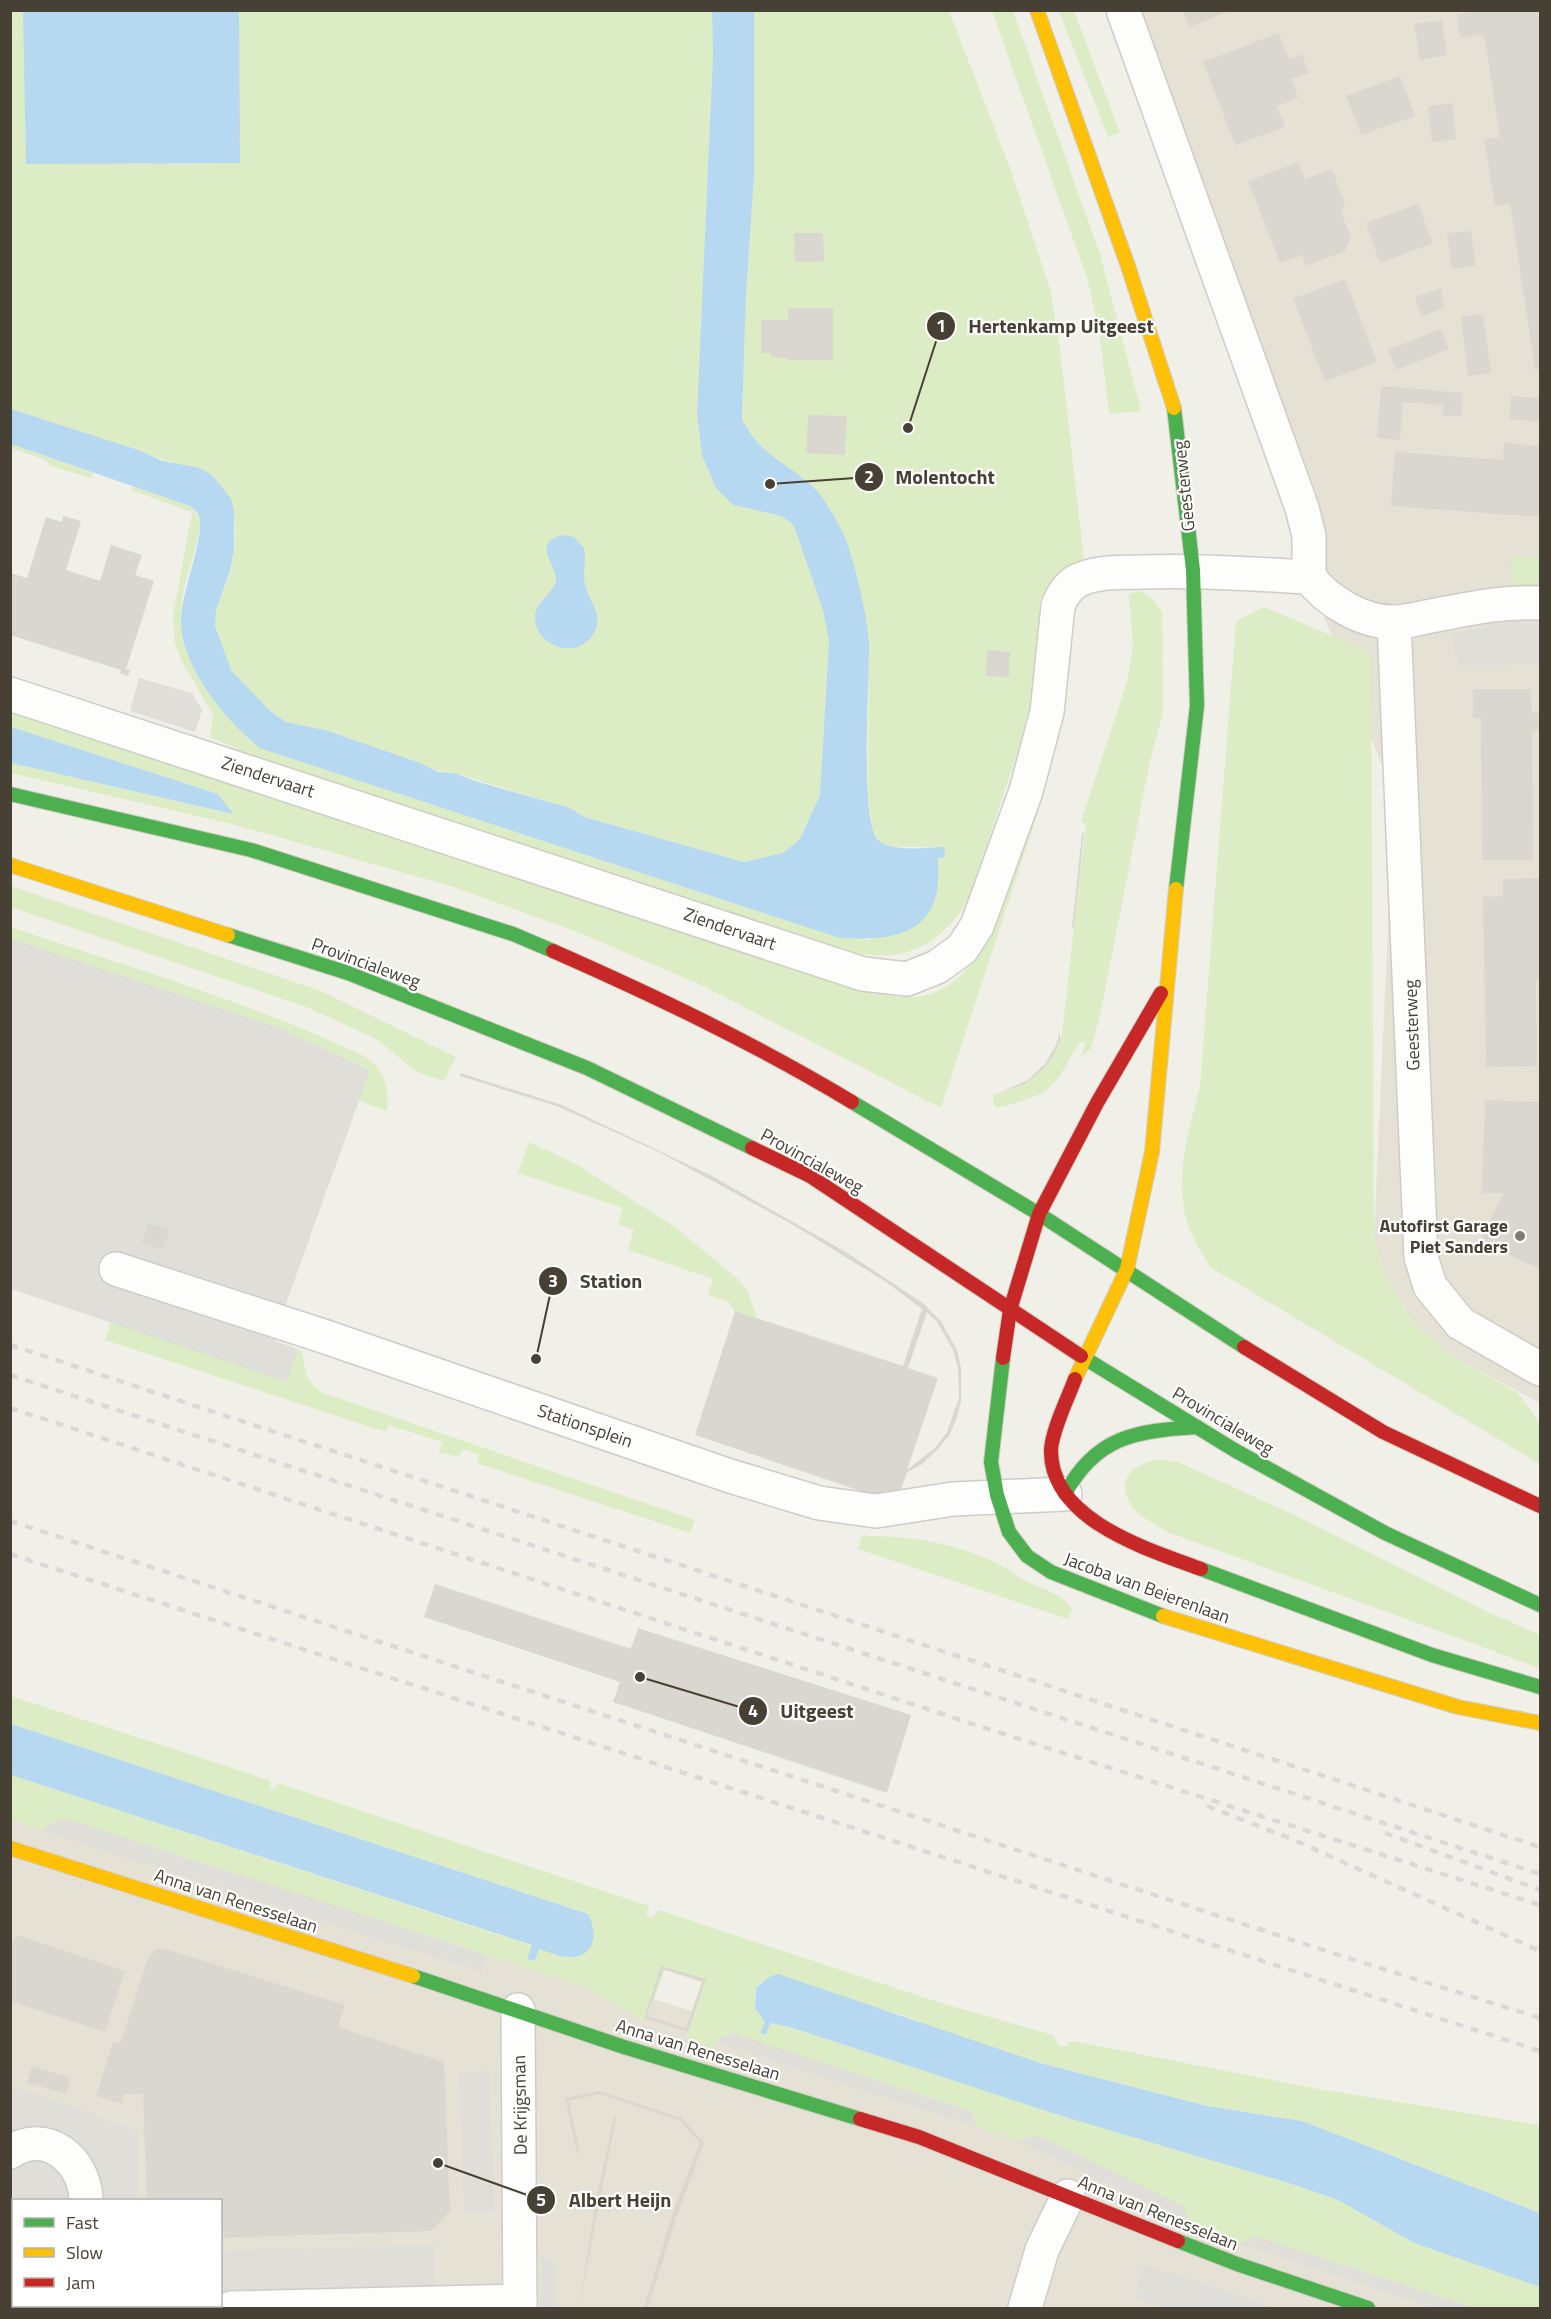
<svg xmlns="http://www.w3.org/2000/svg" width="1551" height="2319" viewBox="0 0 1551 2319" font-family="'Titillium Web',sans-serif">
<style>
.residential{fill:#e5e1d5;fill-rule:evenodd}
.green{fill:#dcedc6}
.parking{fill:#dfded8}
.water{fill:#b6d8f1}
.building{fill:#dad7d1;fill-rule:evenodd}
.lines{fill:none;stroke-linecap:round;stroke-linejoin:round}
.street-casing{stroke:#ceccc6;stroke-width:36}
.fast-casing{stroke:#d0ccbf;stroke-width:16}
.slow-casing{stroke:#d0ccbf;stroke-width:16}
.jam-casing{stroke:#d0ccbf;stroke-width:16}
.street{stroke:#fdfdfc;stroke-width:33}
.fast{stroke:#4caf50;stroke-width:14}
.slow{stroke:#ffc107;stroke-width:14}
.jam{stroke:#c62828;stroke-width:14}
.rail{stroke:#d9d9d8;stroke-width:4.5;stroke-dasharray:8 8;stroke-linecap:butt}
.poi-dot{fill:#827d73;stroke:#fff;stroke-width:2}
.labels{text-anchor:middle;stroke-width:4.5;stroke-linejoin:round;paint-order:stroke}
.street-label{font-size:18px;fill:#474034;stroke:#fff}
.poi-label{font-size:18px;font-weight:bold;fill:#474034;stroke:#fff;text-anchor:end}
.leader{fill:none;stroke:#474034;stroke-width:2}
.callout-dot{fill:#474034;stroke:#fff;stroke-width:2}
.mark-label{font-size:18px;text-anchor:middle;font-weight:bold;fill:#fff}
.callout-label{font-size:20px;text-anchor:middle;font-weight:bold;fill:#474034;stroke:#fff;stroke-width:4.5;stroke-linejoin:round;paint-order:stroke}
</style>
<rect width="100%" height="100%" fill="#f0efe8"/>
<!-- residential -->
<g class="residential">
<path d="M 1136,11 L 1540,11 L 1540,1403 L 1454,1357 L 1414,1324 L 1384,1273 L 1374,1239 L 1394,797 L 1309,577 L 1317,495 Z"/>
<path d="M 11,1784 L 510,1954 L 766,2034 L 1540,2288 L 1540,2308 L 11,2308 ZM 14,2200 L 220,2200 L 220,2306 L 14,2306 Z"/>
</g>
<!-- green -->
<g class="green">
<path d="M 11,11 L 712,11 L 713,54 L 697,414 L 702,456 L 716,488 L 733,505 L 782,516 L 794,526 L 823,610 L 829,641 L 820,795 L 800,839 L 783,853 L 744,862 L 584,817 L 569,808 L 454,773 C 429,772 404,758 380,750 C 362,744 343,736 325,730 C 312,726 296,727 285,721 C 255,706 216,659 215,624 C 214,605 225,589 230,572 C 236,550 237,521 231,499 L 179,465 L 11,409 Z"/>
<path d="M 754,11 L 949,11 L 1010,168 L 1051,292 L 1061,357 L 1084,560 C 1062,566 1048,581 1040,601 L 1032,708 L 968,902 C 921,967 885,961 814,945 L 259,762 L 259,758 L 210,737 L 213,714 L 181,660 L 175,644 L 173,616 L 192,512 L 131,490 L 132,486 L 190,506 L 200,518 C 200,544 188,568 183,594 C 171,660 218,707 262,749 L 840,938 L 870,940 L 936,899 L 938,857 L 944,847 L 887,847 L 877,839 L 872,829 L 868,796 L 869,640 L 852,560 L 843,534 L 813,487 L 778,462 L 751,437 L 742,419 L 746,295 L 754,176 Z"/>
<path d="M 992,11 L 1013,11 L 1100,254 L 1141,411 L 1109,414 L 1100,337 L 1088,281 Z"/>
<path d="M 1059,11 L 1074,11 L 1120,133 L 1108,137 Z"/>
<path d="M 11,444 L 93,473 L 92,478 L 50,466 L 46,460 L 11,448 Z"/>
<path d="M 1511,556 L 1540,558 L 1540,585 L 1512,584 Z"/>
<path d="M 1138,591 L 1150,596 L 1162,612 L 1163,713 L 1150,761 L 1100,1015 L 1091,1049 L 1081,1056 L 1086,1041 L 1079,1043 C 1050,1093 1053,1093 997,1108 L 993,1104 L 993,1094 C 1028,1089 1049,1066 1062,1034 L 1086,824 L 1081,822 L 1127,681 L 1133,646 L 1129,594 Z"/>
<path d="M 1264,607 L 1366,650 L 1371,661 L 1374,1239 L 1384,1273 L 1414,1324 L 1454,1357 L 1518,1393 L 1540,1424 L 1540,1464 L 1210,1267 C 1203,1255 1195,1242 1190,1230 C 1172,1184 1188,1132 1200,1087 L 1236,621 Z"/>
<path d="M 11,710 L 807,967 C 876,994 934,1027 983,947 L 1029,816 L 1039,809 L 941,1108 L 701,985 L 580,933 L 454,887 L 232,824 L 11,773 L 11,763 L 232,814 L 218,794 L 11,727 Z"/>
<path d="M 11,886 L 321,991 L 456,1057 L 444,1081 L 415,1071 L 378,1040 L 309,1008 L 11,907 Z"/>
<path d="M 11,927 C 130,968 252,1002 366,1057 C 385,1070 389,1089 387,1111 L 357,1100 L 369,1069 L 279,1028 L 11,939 Z"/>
<path d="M 529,1142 L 576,1164 L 676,1228 L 737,1278 L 748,1292 L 757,1318 L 734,1311 L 730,1303 L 708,1294 L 713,1279 L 628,1250 L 634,1230 L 618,1224 L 623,1208 L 518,1173 Z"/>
<path d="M 111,1322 L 287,1382 L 297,1351 L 301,1350 L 307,1376 L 313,1385 L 323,1393 L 695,1520 L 690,1533 L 477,1463 L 479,1455 L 463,1449 L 459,1457 L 439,1452 L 442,1442 L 388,1425 L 386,1432 L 105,1340 Z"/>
<path d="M 1159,1460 L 1178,1462 L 1301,1518 L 1486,1611 L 1540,1635 L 1540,1668 L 1168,1532 C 1157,1525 1141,1518 1133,1508 C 1114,1482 1132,1462 1159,1460 Z"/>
<path d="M 862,1536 C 909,1536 955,1542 998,1564 C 1008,1569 1016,1576 1026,1581 C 1043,1590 1062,1592 1072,1610 L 1068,1619 L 858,1549 Z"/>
<path d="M 11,1696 L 271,1781 L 270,1790 L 276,1788 L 278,1783 L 649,1906 L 646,1916 L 652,1918 L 659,1910 L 941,2003 L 1053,2035 L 1058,2045 L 1067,2047 L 1068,2042 L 1078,2042 L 1318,2089 L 1540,2125 L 1540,2213 L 1302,2121 L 1207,2106 L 1040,2063 L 949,2035 L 906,2016 L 763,1981 C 748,1996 757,2005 765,2022 L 761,2033 L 769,2023 L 793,2028 L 1068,2118 L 1295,2185 L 1338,2200 L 1414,2243 L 1540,2287 L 1540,2308 L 1475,2308 L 1256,2237 L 1240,2244 L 1220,2239 L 1190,2223 L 1183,2206 L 1038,2135 L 1018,2141 L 977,2127 L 971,2111 L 731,2033 L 715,2041 L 712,2047 L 686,2040 L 704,1981 L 665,1970 L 645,2022 L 582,1986 L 64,1818 L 41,1830 L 11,1819 L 11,1775 L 533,1946 L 527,1959 L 535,1961 L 539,1949 L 572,1957 L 588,1914 L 11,1724 Z"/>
</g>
<!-- parking -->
<g class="parking">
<path d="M 1514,621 L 1540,622 L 1540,664 L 1459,666 L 1450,634 Z"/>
<path d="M 139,678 L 192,693 L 202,710 L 195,732 L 130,711 Z"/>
<path d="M 11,939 L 279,1028 L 370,1070 L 287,1301 L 275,1341 L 298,1349 L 287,1382 L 11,1289 Z"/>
<path d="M 64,1818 L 487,1955 L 481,1972 L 41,1830 Z"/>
<path d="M 731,2033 L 971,2111 L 977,2127 L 715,2041 Z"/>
<path d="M 489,2071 L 495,2211 L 464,2212 L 459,2072 Z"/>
<path d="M 11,2085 L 139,2131 L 138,2200 L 14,2200 L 14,2306 L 220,2306 L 221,2251 L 435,2245 L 435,2287 L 370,2308 L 11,2308 Z"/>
<path d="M 1038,2135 L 1183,2206 L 1190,2223 L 1018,2141 Z"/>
<path d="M 1256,2237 L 1397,2282 L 1475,2308 L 1434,2308 L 1240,2244 Z"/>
<path d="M 540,2254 L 556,2267 L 556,2308 L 541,2308 Z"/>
<path d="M 1132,2261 L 1276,2308 L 1166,2308 L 1135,2298 L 1141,2270 Z"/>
</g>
<!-- water -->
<g class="water">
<path d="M 23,11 L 239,11 L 240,163 L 26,164 Z"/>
<path d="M 712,11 L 754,11 L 754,176 L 746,295 L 742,419 C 761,457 786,461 813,487 C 825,499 835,517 843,533 C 853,554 868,619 869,643 C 870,676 859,822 878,840 C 892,853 926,847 944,847 L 945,857 L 938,858 C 938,870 939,888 935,900 C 921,940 876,940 840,938 L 262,749 C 228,725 183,668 181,625 C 179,596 206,536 199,516 C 197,512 194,509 190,506 L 11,444 L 11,409 L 141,451 L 162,461 L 200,468 L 213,476 L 231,499 L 234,511 L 234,550 L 230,571 L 216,610 L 215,626 L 231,670 L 270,711 L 286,722 L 325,730 L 420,763 L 438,772 L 454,773 L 475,781 L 570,808 L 584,817 L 744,862 L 783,853 L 800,839 L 820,795 L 829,641 L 823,610 L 794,526 L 782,516 L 733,505 L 716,488 L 702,456 L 697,414 L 713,54 Z"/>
<path d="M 564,535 L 574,537 L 584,548 C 587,559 582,572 585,584 C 588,600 602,611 596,628 C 585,661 537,651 535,618 C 534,600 556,594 556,578 C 556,564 531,541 564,535 Z"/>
<path d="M 11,727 L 218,794 L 233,814 L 11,763 Z"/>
<path d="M 11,1724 L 588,1914 C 597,1930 597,1956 572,1957 C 561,1958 549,1952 539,1949 L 535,1961 L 527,1959 L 532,1945 L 11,1775 Z"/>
<path d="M 778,1974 L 1040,2063 L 1207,2106 L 1302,2121 L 1540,2213 L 1540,2287 L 1414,2243 L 1338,2200 L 1295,2185 L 1068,2118 L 793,2028 L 770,2023 L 766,2035 L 760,2033 L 765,2022 L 755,2008 L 756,1988 L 769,1977 Z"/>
</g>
<!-- building -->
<g class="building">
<path d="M 1183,10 L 1231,10 L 1231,11 L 1189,27 Z"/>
<path d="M 1481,10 L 1538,10 L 1540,31 L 1540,369 L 1535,370 L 1510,203 L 1495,206 L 1484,139 L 1500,137 L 1484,34 L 1460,38 L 1457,15 Z"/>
<path d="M 1442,20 L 1447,55 L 1420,60 L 1414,24 Z"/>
<path d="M 1279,33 L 1289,59 L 1302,54 L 1309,73 L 1291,79 L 1298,98 L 1277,106 L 1285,127 L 1235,145 L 1203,62 Z"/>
<path d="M 1400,76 L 1415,116 L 1361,135 L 1346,96 Z"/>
<path d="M 1452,103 L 1456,139 L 1432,142 L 1428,106 Z"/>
<path d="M 1298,162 L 1305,179 L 1332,169 L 1345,203 L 1341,212 L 1351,237 L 1345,251 L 1306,266 L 1302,255 L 1280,263 L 1248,181 Z"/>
<path d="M 1418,204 L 1433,243 L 1380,263 L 1366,223 Z"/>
<path d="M 1471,231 L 1476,266 L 1452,269 L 1447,233 Z"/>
<path d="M 794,233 L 823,233 L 824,261 L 795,262 Z"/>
<path d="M 1345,279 L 1377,362 L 1325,381 L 1293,299 Z"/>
<path d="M 1441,288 L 1444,308 L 1422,316 L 1415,297 Z"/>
<path d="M 788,308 L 833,308 L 833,360 L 788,360 L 788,358 L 771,357 L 771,353 L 761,353 L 761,320 L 788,320 Z"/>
<path d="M 1483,314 L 1491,373 L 1468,376 L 1461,317 Z"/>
<path d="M 1441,329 L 1449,349 L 1396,370 L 1388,350 Z"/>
<path d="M 1381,386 L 1463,393 L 1461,416 L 1443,415 L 1443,405 L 1403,402 L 1400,440 L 1377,438 Z"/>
<path d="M 1511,396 L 1540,398 L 1540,422 L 1510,419 Z"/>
<path d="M 808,415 L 847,416 L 845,455 L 806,453 Z"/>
<path d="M 1504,443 L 1540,446 L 1540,517 L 1391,506 L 1395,452 L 1503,460 Z"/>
<path d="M 63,516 L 81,521 L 66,570 L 100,581 L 111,545 L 142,555 L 135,575 L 154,581 L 126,669 L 130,670 L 128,676 L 120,673 L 121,670 L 10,635 L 10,573 L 27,578 L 46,517 L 62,522 Z"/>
<path d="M 987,650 L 1010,652 L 1009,677 L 986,676 Z"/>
<path d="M 1473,689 L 1531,689 L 1532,713 L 1540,713 L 1540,731 L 1532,731 L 1533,860 L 1482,860 L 1481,718 L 1473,718 Z"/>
<path d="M 1082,833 L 1084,833 L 1074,928 L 1072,928 Z"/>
<path d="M 1540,878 L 1540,981 L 1536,981 L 1537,1066 L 1486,1067 L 1483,897 L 1503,896 L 1503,879 Z"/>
<path d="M 1060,1031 L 1060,1040 L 1053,1056 L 1043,1069 L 1025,1084 L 996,1094 L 1028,1080 L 1045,1064 L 1056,1045 Z"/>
<path d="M 460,1073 L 562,1105 L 712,1176 L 844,1251 L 923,1303 L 941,1321 L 957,1350 L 961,1368 L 961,1401 L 957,1417 L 949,1436 L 936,1451 L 921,1465 L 907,1472 L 896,1503 L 695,1435 L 735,1311 L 903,1366 L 922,1309 L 886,1282 L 795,1226 L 661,1153 L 559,1107 L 460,1076 ZM 927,1312 L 937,1322 L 953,1350 L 958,1368 L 959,1398 L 947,1432 L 936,1447 L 907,1470 L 938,1378 L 908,1368 Z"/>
<path d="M 1485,1100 L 1540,1102 L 1540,1269 L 1480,1242 L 1503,1193 L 1482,1193 Z"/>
<path d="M 149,1223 L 170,1231 L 162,1250 L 141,1243 Z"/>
<path d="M 435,1584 L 631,1649 L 638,1628 L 911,1715 L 887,1793 L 613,1702 L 620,1682 L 424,1617 Z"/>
<path d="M 16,1935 L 125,1971 L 105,2032 L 10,2001 L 10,1951 Z"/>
<path d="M 162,1948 L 345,2005 L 338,2027 L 444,2062 L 450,2211 L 431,2231 L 220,2238 L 220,2200 L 147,2200 L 143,2094 L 124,2094 L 122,2104 L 96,2096 L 113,2042 L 120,2044 L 147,1961 L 154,1951 Z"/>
<path d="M 661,1966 L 706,1979 L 688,2032 L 644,2018 ZM 663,1969 L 702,1982 L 686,2028 L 647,2016 Z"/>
<path d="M 32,2066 L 71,2078 L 66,2094 L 27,2082 Z"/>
<path d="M 600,2091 L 682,2118 L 704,2143 L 676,2218 L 648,2308 L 644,2308 L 646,2301 L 674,2209 L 700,2143 L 680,2121 L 599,2094 L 569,2101 L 580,2152 L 577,2154 L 565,2098 Z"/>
<path d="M 614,2117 L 616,2118 L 579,2307 L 596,2200 Z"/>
</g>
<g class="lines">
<defs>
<g id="street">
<path d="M 1123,10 L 1302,508 L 1309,536 L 1309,577"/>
<path d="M 1394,622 L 1421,1257 L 1430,1286 L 1460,1323 L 1540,1369"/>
<path d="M 10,694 L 863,974 L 907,979 L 937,967 L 962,949 L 977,926 L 1026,791 L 1047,712 L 1058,606 C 1062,595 1067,587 1077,581 C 1095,571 1121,573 1141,572 C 1197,570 1253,574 1309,577 C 1327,601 1363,623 1395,622 C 1407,622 1420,618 1431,616 C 1468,609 1503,601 1540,603"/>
<path d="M 116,1269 L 323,1336 L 730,1476 L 819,1503 L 876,1511 L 953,1499 L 1065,1494"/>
<path d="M 518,2010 L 520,2308"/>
<path d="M 10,2152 C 47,2128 85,2160 86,2200"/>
<path d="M 10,2258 L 14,2260"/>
<path d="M 81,2306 L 86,2308"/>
<path d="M 231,2308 L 520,2301"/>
<path d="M 1025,2308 L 1042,2250 L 1068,2196"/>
</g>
<g id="fast">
<path d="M 1174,408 L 1193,570 L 1197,706 L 1176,889"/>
<path d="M 10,794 L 251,850 L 513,934 L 553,951"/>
<path d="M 228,935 L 348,973 L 587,1068 L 752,1148"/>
<path d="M 852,1102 L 1039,1214 L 1244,1347"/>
<path d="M 1081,1356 L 1236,1451 L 1385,1533 L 1540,1605"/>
<path d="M 1003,1358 L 991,1462 L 997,1495 L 1009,1532 L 1027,1556 L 1051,1572 L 1163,1616"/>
<path d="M 1065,1494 C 1096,1436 1136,1431 1197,1427"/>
<path d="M 1201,1569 L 1432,1655 L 1540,1687"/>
<path d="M 413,1976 L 624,2047 L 860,2119"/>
<path d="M 1178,2241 L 1237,2264 L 1368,2308"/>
</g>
<g id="slow">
<path d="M 1037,10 L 1128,266 L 1174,408"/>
<path d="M 10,865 L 228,935"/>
<path d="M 1075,1379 L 1127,1269 L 1152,1152 L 1176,889"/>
<path d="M 1163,1616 L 1458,1707 L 1540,1723"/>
<path d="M 10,1848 L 413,1976"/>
</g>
<g id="jam">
<path d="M 553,951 C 655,996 756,1044 852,1102"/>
<path d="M 752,1148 L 810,1176 L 1081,1356"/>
<path d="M 1244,1347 L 1383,1432 L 1540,1506"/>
<path d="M 1003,1358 L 1010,1310 L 1039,1214 L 1097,1103 L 1161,993"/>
<path d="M 1075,1379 C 1068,1398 1052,1430 1051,1450 C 1050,1520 1147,1549 1201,1569"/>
<path d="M 860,2119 L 919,2137 L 1178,2241"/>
</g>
</defs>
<!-- street casing -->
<use href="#street" class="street-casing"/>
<!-- fast casing -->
<use href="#fast" class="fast-casing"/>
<!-- slow casing -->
<use href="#slow" class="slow-casing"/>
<!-- jam casing -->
<use href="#jam" class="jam-casing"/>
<!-- street -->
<use href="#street" class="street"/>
<!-- fast -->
<use href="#fast" class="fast"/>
<!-- slow -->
<use href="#slow" class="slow"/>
<!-- jam -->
<use href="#jam" class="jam"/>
<!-- rail -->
<g class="rail">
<path d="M 10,1345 L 1540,1847"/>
<path d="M 10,1375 L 1540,1874"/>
<path d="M 10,1408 L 985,1728 L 1540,1905"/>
<path d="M 10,1521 L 1329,1952 L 1540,2018"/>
<path d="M 10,1554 L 1540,2051"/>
<path d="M 1207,1806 L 1292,1839 L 1540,1951"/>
<path d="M 1385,1833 L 1540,1890"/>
</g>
</g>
<!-- markers -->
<circle class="poi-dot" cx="1520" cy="1236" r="6"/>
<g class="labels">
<!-- street labels -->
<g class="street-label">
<text transform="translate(1184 486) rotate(-96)" y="6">Geesterweg</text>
<text transform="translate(268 777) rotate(18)" y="6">Ziendervaart</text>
<text transform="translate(730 929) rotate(19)" y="6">Ziendervaart</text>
<text transform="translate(366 963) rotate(20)" y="6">Provincialeweg</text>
<text transform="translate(1412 1025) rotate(-92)" y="6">Geesterweg</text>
<text transform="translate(812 1161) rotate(29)" y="6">Provincialeweg</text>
<text transform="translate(1223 1421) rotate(31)" y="6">Provincialeweg</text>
<text transform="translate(585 1426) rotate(19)" y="6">Stationsplein</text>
<text transform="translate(1147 1588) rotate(20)" y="6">Jacoba van Beierenlaan</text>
<text transform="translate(236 1901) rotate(18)" y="6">Anna van Renesselaan</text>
<text transform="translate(698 2050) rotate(17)" y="6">Anna van Renesselaan</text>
<text transform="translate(520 2105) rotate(-91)" y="6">De Krijgsman</text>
<text transform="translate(1158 2213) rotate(22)" y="6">Anna van Renesselaan</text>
</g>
<!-- poi labels -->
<g class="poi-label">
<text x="1508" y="1232">Autofirst Garage<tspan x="1508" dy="21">Piet Sanders</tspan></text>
</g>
</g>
<!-- callouts -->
<path class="leader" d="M908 428L941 326M770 484L869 477M536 1359L553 1281M640 1677L753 1711M438 2163L541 2200"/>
<g class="callout-dot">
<circle cx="908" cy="428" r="6"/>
<circle cx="770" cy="484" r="6"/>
<circle cx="536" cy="1359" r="6"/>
<circle cx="640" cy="1677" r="6"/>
<circle cx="438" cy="2163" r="6"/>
<circle cx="941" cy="326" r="15"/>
<circle cx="869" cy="477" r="15"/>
<circle cx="553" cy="1281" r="15"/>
<circle cx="753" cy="1711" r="15"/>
<circle cx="541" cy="2200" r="15"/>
</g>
<g class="mark-label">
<text x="941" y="332">1</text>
<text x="869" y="483">2</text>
<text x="553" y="1287">3</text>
<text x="753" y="1717">4</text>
<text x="541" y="2206">5</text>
</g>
<g class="callout-label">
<text x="1061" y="333">Hertenkamp Uitgeest</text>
<text x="945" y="484">Molentocht</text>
<text x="611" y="1288">Station</text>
<text x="817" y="1718">Uitgeest</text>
<text x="620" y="2207">Albert Heijn</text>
</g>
<!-- border -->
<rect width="1551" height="2319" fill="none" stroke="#474034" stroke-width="24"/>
<!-- legend -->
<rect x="12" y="2199" width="210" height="108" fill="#ffffff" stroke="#b5b3ae" stroke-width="1.5"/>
<rect x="24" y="2218" width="30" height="9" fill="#4caf50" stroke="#b5b3ae" stroke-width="1.5"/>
<text x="66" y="2229" font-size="18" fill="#474034">Fast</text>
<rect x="24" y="2248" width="30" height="9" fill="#ffc107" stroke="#b5b3ae" stroke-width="1.5"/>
<text x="66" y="2259" font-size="18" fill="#474034">Slow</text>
<rect x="24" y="2278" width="30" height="9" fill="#c62828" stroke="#b5b3ae" stroke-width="1.5"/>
<text x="66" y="2289" font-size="18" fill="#474034">Jam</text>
</svg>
